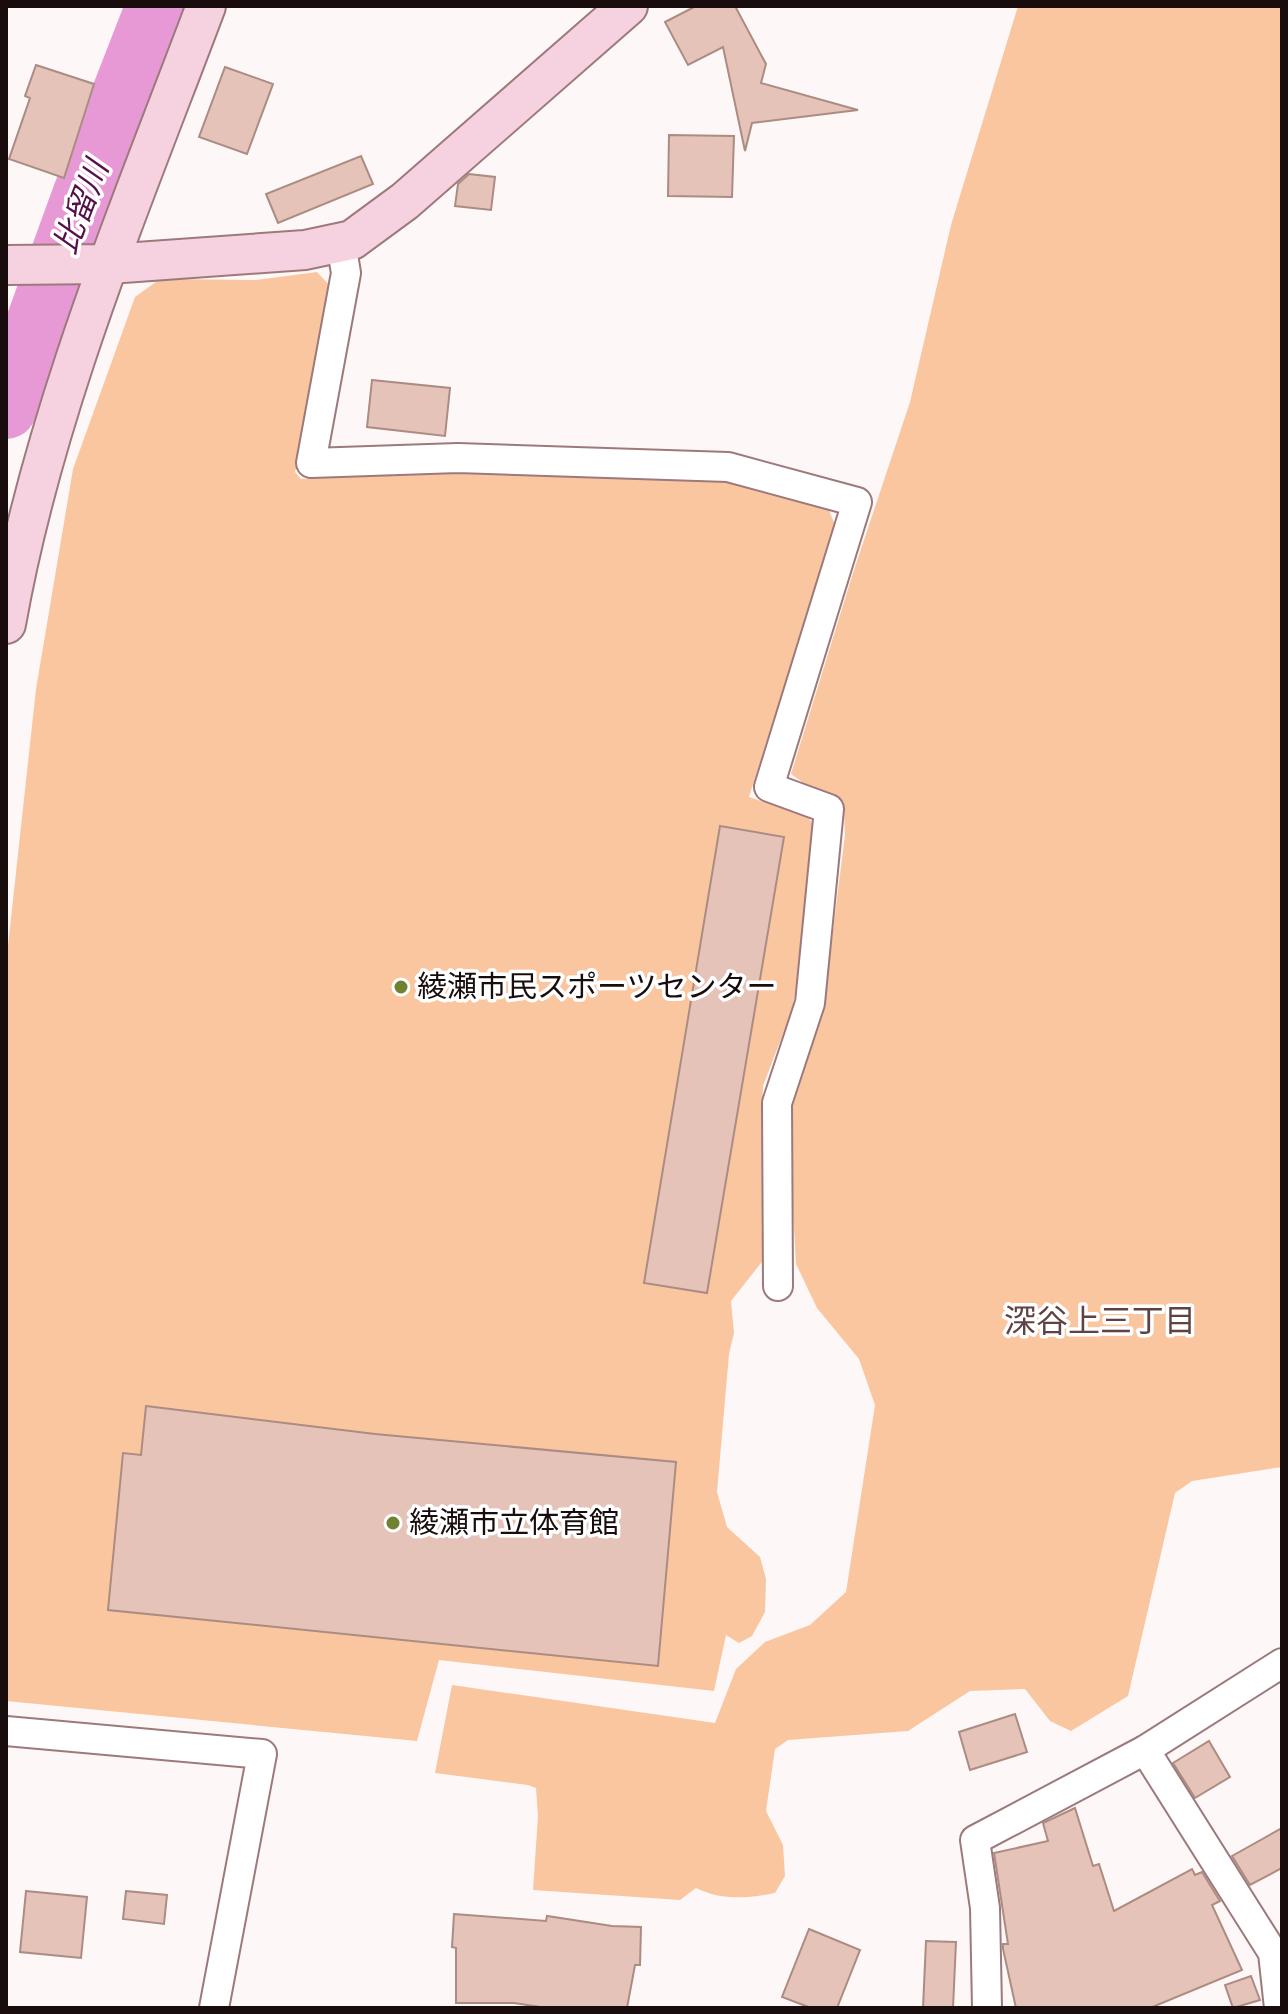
<svg xmlns="http://www.w3.org/2000/svg" width="1288" height="2014" viewBox="0 0 1288 2014" font-family="Signika,'Noto Sans JP',sans-serif">
<style>
.green{fill:#f9c6a0}
.lines{fill:none;stroke-linecap:round;stroke-linejoin:round}
.river{stroke:#e699d5;stroke-width:62}
.building{fill:#e5c3b8;stroke:#ac8c82;stroke-width:2}
.street-casing{stroke:#9c7a7b;stroke-width:32}
.secondary-casing{stroke:#9c7a7b;stroke-width:42}
.street{stroke:#fff;stroke-width:28}
.secondary{stroke:#f6d2e1;stroke-width:38}
.poi-dot{fill:#708231;stroke:#fff;stroke-width:3}
.labels{text-anchor:middle;stroke-width:7;stroke-linejoin:round;paint-order:stroke}
.poi-label{font-size:30px;fill:#180c0d;stroke:#fff;text-anchor:start}
.water-label{font-size:32px;font-style:italic;fill:#541049;stroke:#fff}
.neighbourhood-label{font-size:32px;fill:#604243;stroke:#fff}
</style>
<rect width="100%" height="100%" fill="#fef7f7"/>
<!-- green -->
<g class="green">
<path d="M 1018,6 L 1282,6 L 1282,1467 L 1192,1481 L 1175,1493 L 1128,1696 L 1071,1731 L 1050,1721 L 1025,1689 L 970,1691 L 908,1731 L 788,1740 L 775,1749 L 766,1811 L 783,1845 L 785,1876 L 775,1893 C 748,1898 722,1901 696,1888 L 680,1900 L 533,1890 L 538,1816 L 536,1788 L 528,1785 L 435,1773 L 452,1685 L 715,1723 L 736,1669 L 765,1642 L 810,1625 L 846,1592 L 875,1405 L 859,1359 L 817,1308 L 796,1264 L 787,1100 L 823,1010 L 845,835 L 844,812 L 791,774 L 853,573 L 910,402 L 951,225 Z"/>
<path d="M 317,272 L 333,289 L 295,472 L 301,479 L 483,467 L 725,481 L 827,505 L 835,525 L 749,797 L 807,816 L 822,837 L 792,1010 L 763,1086 L 762,1117 L 765,1258 L 731,1301 L 734,1333 L 729,1354 L 717,1492 L 727,1527 L 760,1557 L 766,1579 L 765,1612 L 752,1636 L 739,1643 L 726,1635 L 714,1691 L 439,1660 L 417,1741 L 6,1701 L 6,964 L 36,689 L 73,469 L 135,297 L 160,279 L 256,280 Z"/>
</g>
<g class="lines">
<!-- river -->
<path class="river" d="M 6,408 L 83,196 L 157,6"/>
</g>
<!-- building -->
<g class="building">
<path d="M 696,6 L 735,6 L 766,64 L 761,83 L 858,110 L 752,123 L 745,151 L 723,47 L 688,65 L 665,22 Z"/>
<path d="M 36,65 L 94,84 L 64,178 L 9,159 L 30,98 L 25,96 Z"/>
<path d="M 225,67 L 273,84 L 247,154 L 199,137 Z"/>
<path d="M 669,135 L 734,136 L 732,197 L 668,196 Z"/>
<path d="M 361,156 L 373,184 L 278,223 L 266,194 Z"/>
<path d="M 469,174 L 495,177 L 491,210 L 455,206 L 458,184 Z"/>
<path d="M 372,380 L 450,388 L 445,436 L 367,427 Z"/>
<path d="M 720,826 L 784,837 L 707,1293 L 644,1283 Z"/>
<path d="M 146,1406 L 375,1434 L 676,1462 L 658,1666 L 108,1610 L 123,1453 L 141,1455 Z"/>
<path d="M 1015,1714 L 1027,1752 L 970,1770 L 959,1732 Z"/>
<path d="M 1209,1741 L 1230,1777 L 1195,1798 L 1173,1763 Z"/>
<path d="M 1075,1808 L 1093,1866 L 1099,1864 L 1114,1911 L 1192,1869 L 1195,1875 L 1202,1872 L 1220,1901 L 1212,1905 L 1242,1970 L 1150,2008 L 1016,2008 L 1003,1949 L 1003,1944 L 1008,1944 L 994,1853 L 1048,1841 L 1043,1823 Z"/>
<path d="M 1282,1828 L 1282,1868 L 1250,1885 L 1232,1856 Z"/>
<path d="M 26,1891 L 87,1897 L 81,1958 L 20,1952 Z"/>
<path d="M 126,1891 L 167,1895 L 164,1924 L 123,1919 Z"/>
<path d="M 454,1914 L 546,1921 L 547,1916 L 612,1926 L 641,1927 L 640,1965 L 635,1965 L 627,2008 L 547,2008 L 514,2003 L 456,2003 L 456,1948 L 452,1947 Z"/>
<path d="M 809,1929 L 860,1950 L 837,2008 L 811,2008 L 782,1997 Z"/>
<path d="M 926,1941 L 956,1942 L 953,2008 L 923,2008 Z"/>
<path d="M 1251,1976 L 1260,2000 L 1233,2008 L 1225,1985 Z"/>
</g>
<g class="lines">
<defs>
<g id="street">
<path d="M 341,243 L 346,273 L 311,463 L 458,458 L 728,467 L 857,502 L 769,787 L 829,809 L 810,1003 L 777,1103 L 778,1286"/>
<path d="M 6,1731 L 262,1754 L 214,2008"/>
<path d="M 1145,1750 L 1273,1953 L 1279,2008"/>
<path d="M 987,2008 L 985,1908 L 975,1840 L 1145,1750 L 1282,1663"/>
</g>
<g id="secondary">
<path d="M 6,265 L 109,264 L 305,250 L 352,240 L 405,201 L 628,6"/>
<path d="M 6,624 C 44,410 130,208 206,6"/>
</g>
</defs>
<!-- street casing -->
<use href="#street" class="street-casing"/>
<!-- secondary casing -->
<use href="#secondary" class="secondary-casing"/>
<!-- street -->
<use href="#street" class="street"/>
<!-- secondary -->
<use href="#secondary" class="secondary"/>
</g>
<!-- markers -->
<g class="poi-dot">
<circle cx="401" cy="987" r="8"/>
<circle cx="393" cy="1523" r="8"/>
</g>
<g class="labels">
<!-- poi labels -->
<g class="poi-label">
<text x="417" y="997">綾瀬市民スポーツセンター</text>
<text x="409" y="1533">綾瀬市立体育館</text>
</g>
<!-- water labels -->
<g class="water-label">
<text transform="translate(81 207) rotate(-69)" y="11">比留川</text>
</g>
<!-- neighbourhood labels -->
<g class="neighbourhood-label">
<text x="1100" y="1332">深谷上三丁目</text>
</g>
</g>
<!-- border -->
<rect width="1288" height="2014" fill="none" stroke="#180c0d" stroke-width="16"/>
</svg>
